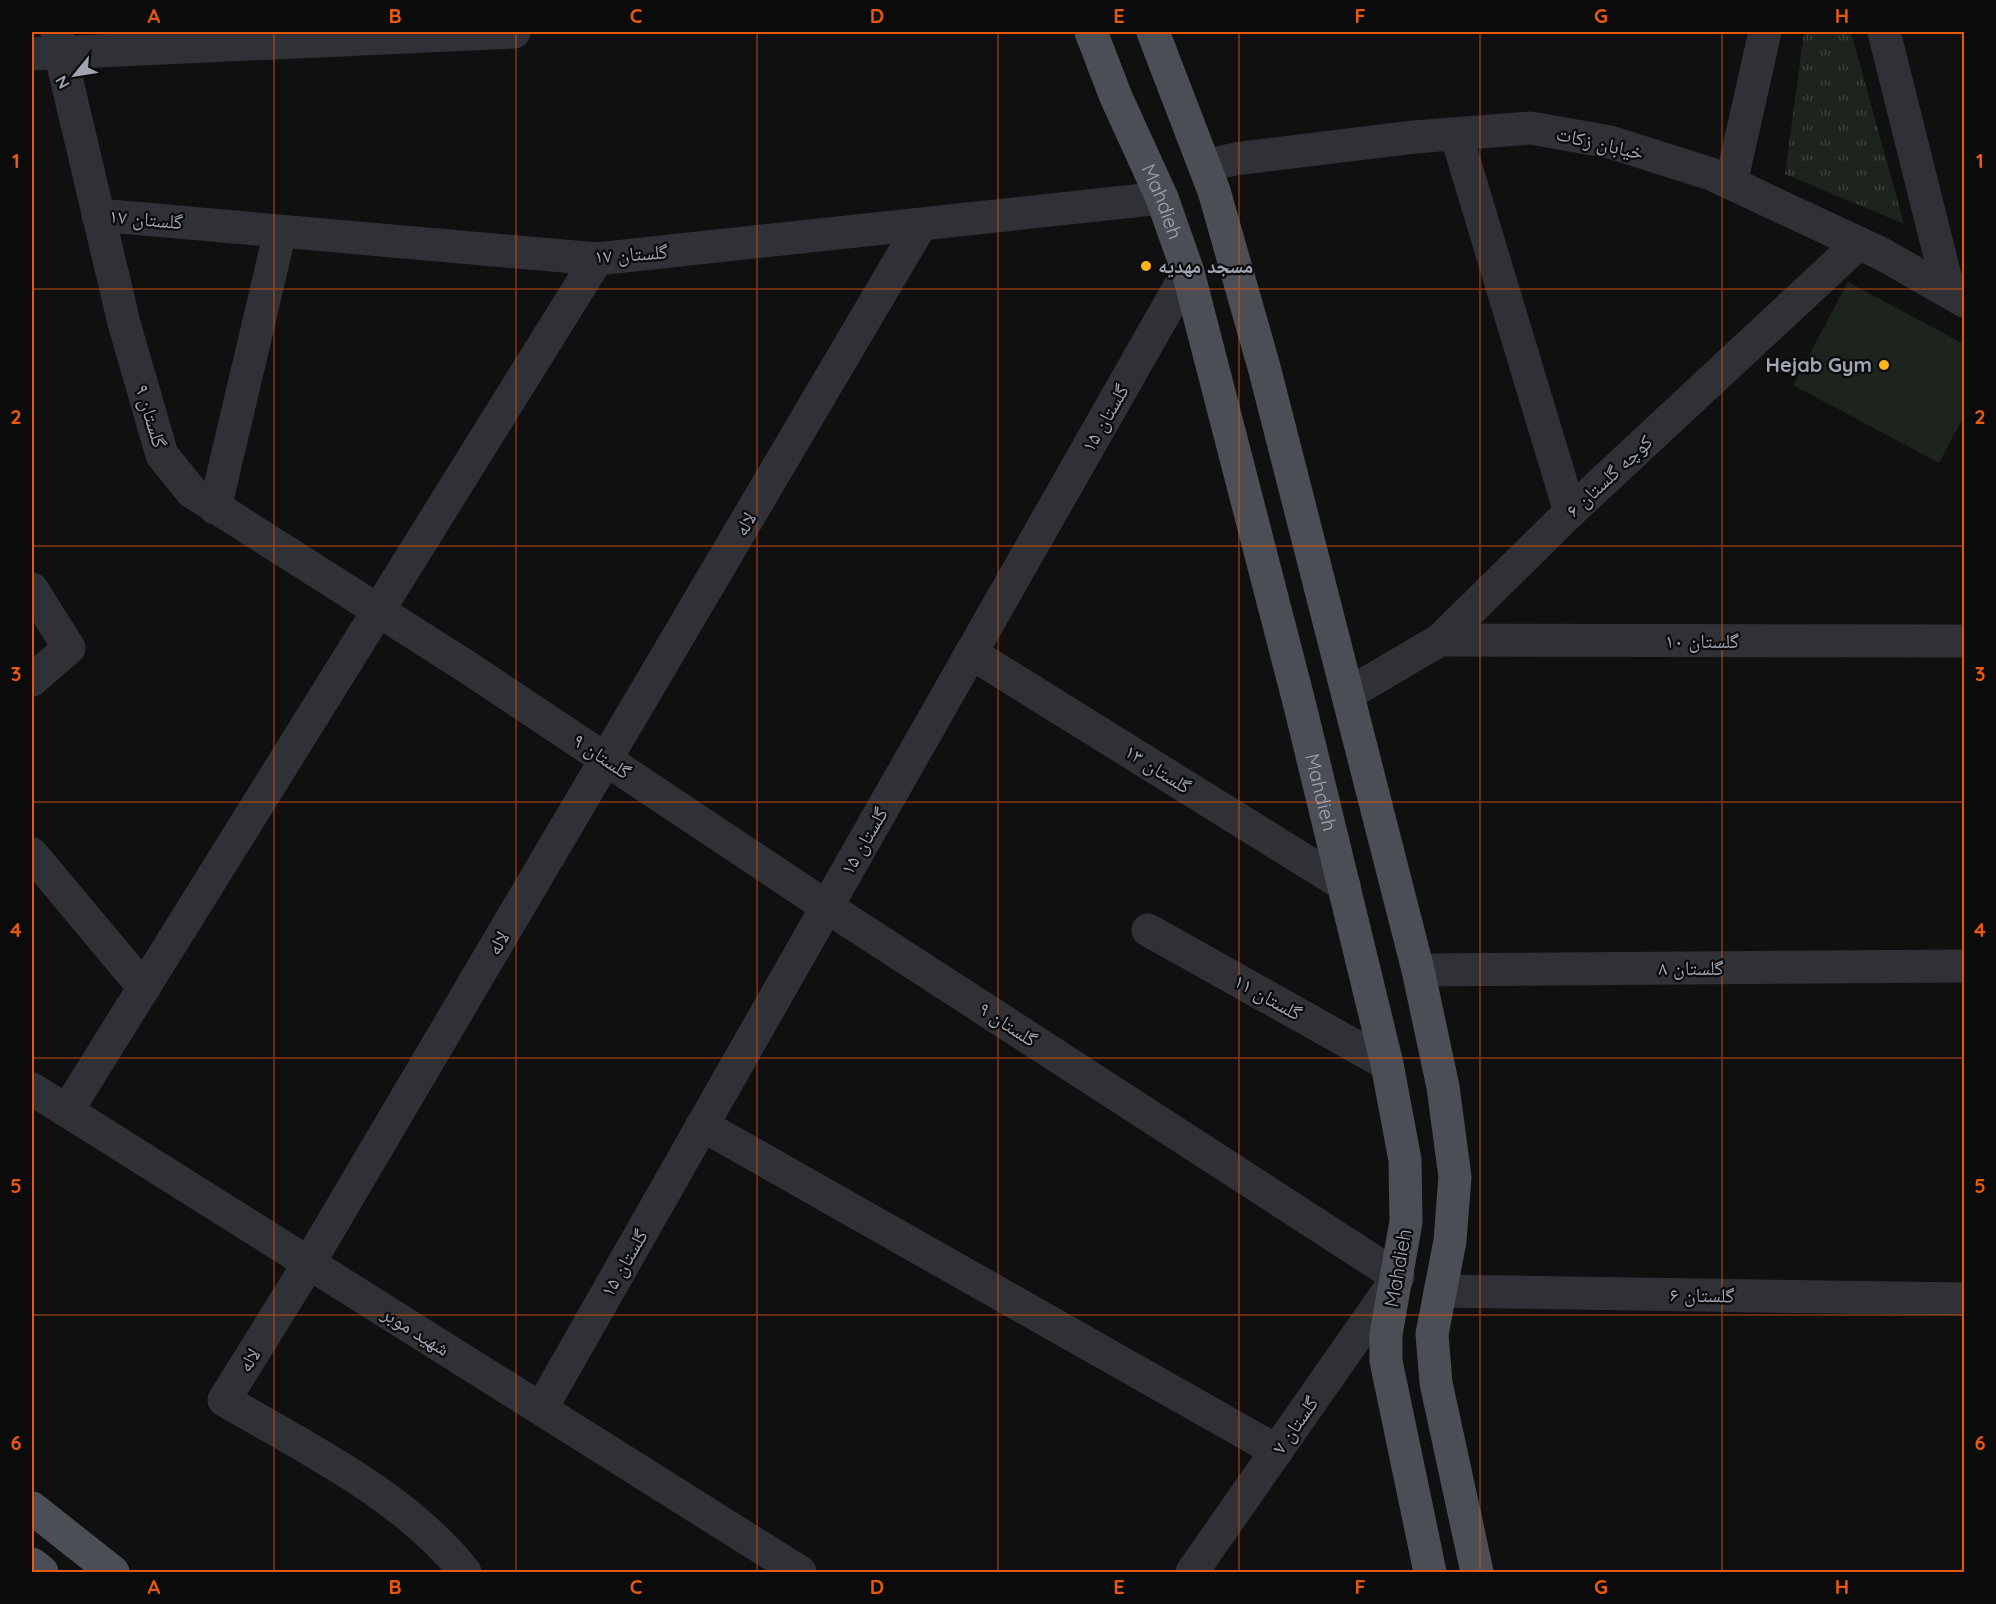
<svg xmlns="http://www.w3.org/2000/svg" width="1996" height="1604" viewBox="0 0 1996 1604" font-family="Quicksand,'Noto Naskh Arabic',sans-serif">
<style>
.grass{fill:url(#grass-tufts)}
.garden{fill:#1c241d}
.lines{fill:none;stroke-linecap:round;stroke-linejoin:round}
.minor{stroke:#303136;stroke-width:33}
.major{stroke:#4c4e56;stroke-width:33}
.grid{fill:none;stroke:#e8590c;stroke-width:1.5;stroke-opacity:0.55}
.poi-dot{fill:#ffb41a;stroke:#0b0b0c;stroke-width:2}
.labels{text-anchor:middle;stroke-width:4.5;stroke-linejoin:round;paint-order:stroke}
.street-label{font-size:20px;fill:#9fa5b3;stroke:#0b0b0c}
.poi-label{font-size:20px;font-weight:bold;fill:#9fa5b3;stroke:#0b0b0c;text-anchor:start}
.neatline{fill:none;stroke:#e8590c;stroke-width:2}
.grid-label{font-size:20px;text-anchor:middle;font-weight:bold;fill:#e8590c}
</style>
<defs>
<pattern id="grass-tufts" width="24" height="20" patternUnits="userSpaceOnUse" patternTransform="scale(1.5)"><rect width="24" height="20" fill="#1c241d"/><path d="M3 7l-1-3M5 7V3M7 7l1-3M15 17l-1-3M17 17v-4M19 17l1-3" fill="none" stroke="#3a413b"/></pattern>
</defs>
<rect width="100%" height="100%" fill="#101011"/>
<!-- grass -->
<path class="grass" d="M 1804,32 L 1851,32 L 1904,224 L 1785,174 Z"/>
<!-- garden -->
<path class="garden" d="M 1848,282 L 1964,344 L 1964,416 L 1939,463 L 1793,385 Z"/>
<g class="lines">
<!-- minor -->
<g class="minor">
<path d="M 57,32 L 60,52 L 124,323 L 162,455 L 192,492 L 464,665 L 827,907 L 1398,1277 L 1192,1572"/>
<path d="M 1884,32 L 1949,292"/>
<path d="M 32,54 L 514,32"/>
<path d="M 1456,134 L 1570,512"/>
<path d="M 1205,166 L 1235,159 L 1414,137 L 1531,128 L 1610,142 L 1711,174 L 1882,254 L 1964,301"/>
<path d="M 1731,183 L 1765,32"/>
<path d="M 98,215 L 597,259 L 1162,198"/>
<path d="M 215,508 L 280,232"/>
<path d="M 32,589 L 69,648 L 32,680"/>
<path d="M 1440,640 L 1964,641"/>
<path d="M 971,653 L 1344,885"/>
<path d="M 1348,694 L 1440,640 L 1570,512 L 1859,243"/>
<path d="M 32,854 L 144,988"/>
<path d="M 1148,930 L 1387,1064"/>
<path d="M 1418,970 L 1964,966"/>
<path d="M 32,1089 L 800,1572"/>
<path d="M 67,1111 L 597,259"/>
<path d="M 702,1125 L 1277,1451"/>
<path d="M 1440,1291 L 1964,1299"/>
<path d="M 541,1409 L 1188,272"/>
<path d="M 465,1572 C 405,1496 306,1448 224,1400 L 309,1263 L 920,226"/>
</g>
<!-- major -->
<g class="major">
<path id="s1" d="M 1091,32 L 1116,97 L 1162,198 L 1188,272 L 1300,706 L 1387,1064 L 1405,1160 L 1406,1222 L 1386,1334 L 1386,1361 L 1430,1572"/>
<path d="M 1153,32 L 1214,191 L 1264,367 L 1418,970 L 1443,1087 L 1455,1177 L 1450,1241 L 1432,1334 L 1436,1383 L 1477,1572"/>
<path d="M 32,1508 L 113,1572"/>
<path d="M 32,1564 L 42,1572"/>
</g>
</g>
<!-- grid -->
<path class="grid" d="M 274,32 L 274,1572M 516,32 L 516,1572M 757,32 L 757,1572M 998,32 L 998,1572M 1239,32 L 1239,1572M 1480,32 L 1480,1572M 1722,32 L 1722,1572M 32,289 L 1964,289M 32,546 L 1964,546M 32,802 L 1964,802M 32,1058 L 1964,1058M 32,1315 L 1964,1315"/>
<!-- markers -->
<g class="poi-dot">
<circle cx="1146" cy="266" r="6"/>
<circle cx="1884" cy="365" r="6"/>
</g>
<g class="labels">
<!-- street labels -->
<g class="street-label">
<text transform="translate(1600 143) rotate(13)" y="7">خیابان زکات</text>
<text dy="7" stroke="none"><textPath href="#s1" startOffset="184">Mahdieh</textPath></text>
<text transform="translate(146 219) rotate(5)" y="7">گلستان ۱۷</text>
<text transform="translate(631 254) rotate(-4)" y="7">گلستان ۱۷</text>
<text transform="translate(151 416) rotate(73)" y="7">گلستان ۹</text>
<text transform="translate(1105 418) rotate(-60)" y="7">گلستان ۱۵</text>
<text transform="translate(1609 476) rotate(-43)" y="7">کوچه گلستان ۶</text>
<text transform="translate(745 524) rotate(-60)" y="7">لاله</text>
<text x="1702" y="648">گلستان ۱۰</text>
<text transform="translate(602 756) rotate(34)" y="7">گلستان ۹</text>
<text transform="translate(1158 769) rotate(32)" y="7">گلستان ۱۳</text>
<text dy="7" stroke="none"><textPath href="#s1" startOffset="796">Mahdieh</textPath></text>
<text transform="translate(864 841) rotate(-60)" y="7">گلستان ۱۵</text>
<text transform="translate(498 943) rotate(-59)" y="7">لاله</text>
<text x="1691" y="975">گلستان ۸</text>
<text transform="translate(1268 997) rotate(29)" y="7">گلستان ۱۱</text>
<text transform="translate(1008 1024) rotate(33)" y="7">گلستان ۹</text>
<text transform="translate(624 1263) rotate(-60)" y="7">گلستان ۱۵</text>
<text transform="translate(1398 1268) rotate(-80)" y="7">Mahdieh</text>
<text transform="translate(1702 1295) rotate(1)" y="7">گلستان ۶</text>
<text transform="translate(416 1331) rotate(32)" y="7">شهید موبر</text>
<text transform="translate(249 1360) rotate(-58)" y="7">لاله</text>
<text transform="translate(1295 1425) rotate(-55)" y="7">گلستان ۷</text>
</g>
<!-- poi labels -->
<g class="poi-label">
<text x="1158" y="273">مسجد مهدیه</text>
<text x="1872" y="372" text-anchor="end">Hejab Gym</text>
</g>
</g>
<!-- border -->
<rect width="1996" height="1604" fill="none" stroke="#0b0b0c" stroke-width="66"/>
<!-- north arrow -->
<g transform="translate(75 75) rotate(240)" stroke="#0b0b0c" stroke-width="4.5" paint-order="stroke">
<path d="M0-4.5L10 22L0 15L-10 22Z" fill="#9fa5b3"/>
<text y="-9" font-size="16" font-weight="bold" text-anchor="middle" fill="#9fa5b3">N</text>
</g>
<rect x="33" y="33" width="1930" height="1538" class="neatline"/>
<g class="grid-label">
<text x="154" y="23">A</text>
<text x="395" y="23">B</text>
<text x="636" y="23">C</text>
<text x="877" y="23">D</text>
<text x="1119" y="23">E</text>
<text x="1360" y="23">F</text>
<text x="1601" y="23">G</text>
<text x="1842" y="23">H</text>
<text x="16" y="168">1</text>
<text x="1980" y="168">1</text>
<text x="16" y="424">2</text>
<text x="1980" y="424">2</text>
<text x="16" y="681">3</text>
<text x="1980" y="681">3</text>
<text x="16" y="937">4</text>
<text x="1980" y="937">4</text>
<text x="16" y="1193">5</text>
<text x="1980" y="1193">5</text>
<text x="16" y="1450">6</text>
<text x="1980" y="1450">6</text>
<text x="154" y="1594">A</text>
<text x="395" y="1594">B</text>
<text x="636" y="1594">C</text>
<text x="877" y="1594">D</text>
<text x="1119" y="1594">E</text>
<text x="1360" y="1594">F</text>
<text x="1601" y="1594">G</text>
<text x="1842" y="1594">H</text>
</g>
</svg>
